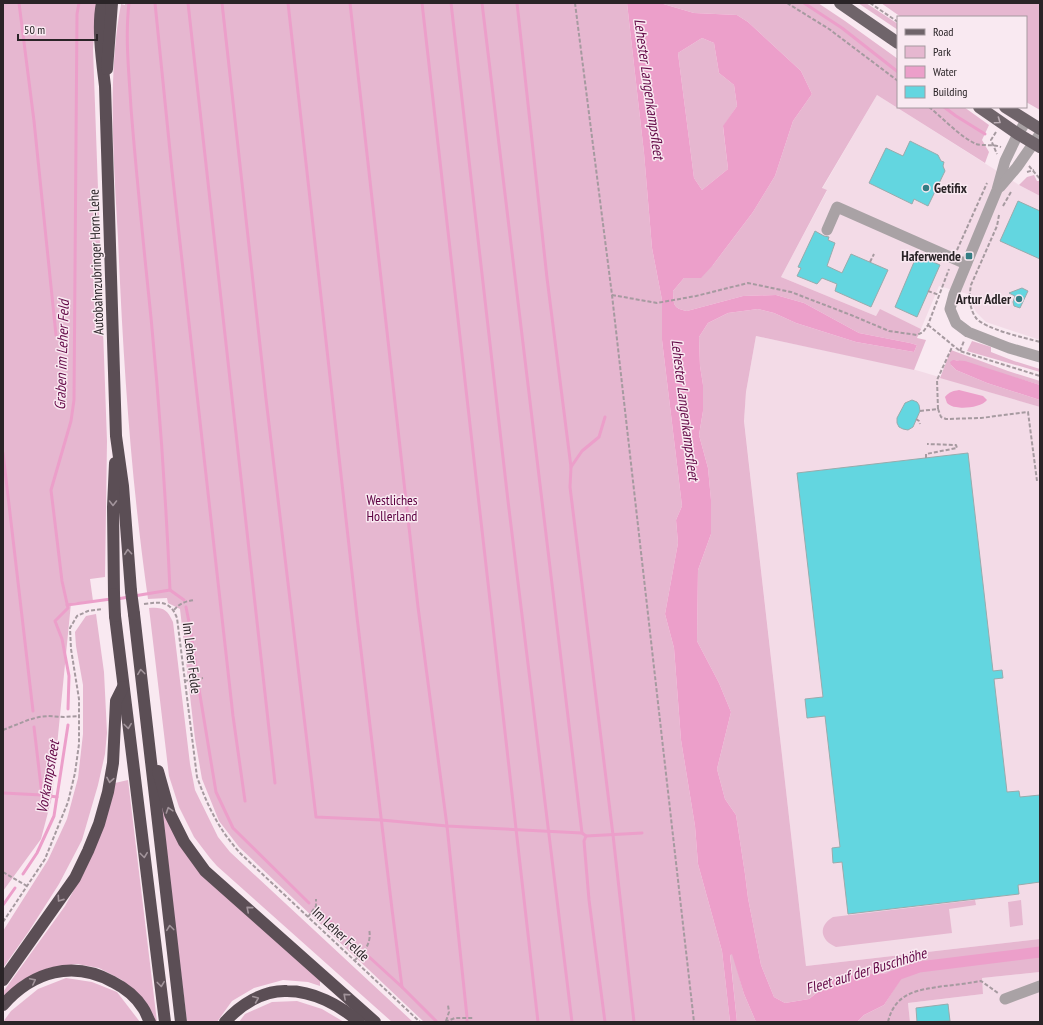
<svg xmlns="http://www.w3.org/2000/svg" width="1043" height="1025" viewBox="0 0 1043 1025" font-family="'PT Sans Narrow',sans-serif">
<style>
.built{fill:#f3dbe7}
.green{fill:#e6b7d0}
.water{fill:#ec9fca;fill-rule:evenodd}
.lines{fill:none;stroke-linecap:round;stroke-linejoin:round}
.stream{stroke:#ec9fca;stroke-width:3}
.canal{stroke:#ec9fca;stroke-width:11}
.building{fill:#63d6e0;stroke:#98abac}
.path{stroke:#a69aa0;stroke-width:2;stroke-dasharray:4 2;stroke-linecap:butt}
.minor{stroke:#a9a2a5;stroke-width:11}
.major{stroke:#6f646a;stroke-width:12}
.highway{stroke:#5b4e55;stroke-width:12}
.highway-bridge{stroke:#5b4e55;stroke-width:12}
.oneway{stroke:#bbadb4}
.oneway2{stroke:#a2949b}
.poi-dot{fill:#347d83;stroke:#f9e9f1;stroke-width:1.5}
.labels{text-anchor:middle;stroke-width:3;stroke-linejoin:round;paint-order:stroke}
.poi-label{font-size:14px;font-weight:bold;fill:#2a2427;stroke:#f9e9f1;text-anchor:end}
.street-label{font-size:14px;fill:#2a2427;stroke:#f9e9f1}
.park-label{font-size:14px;fill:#5c0041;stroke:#f9e9f1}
.water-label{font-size:15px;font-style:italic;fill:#640947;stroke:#f9e9f1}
</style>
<rect width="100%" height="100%" fill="#f9e9f1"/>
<!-- built -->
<g class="built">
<path d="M 877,95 L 1019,185 L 1040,196 L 1040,340 L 986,322 L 976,312 L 972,304 L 971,295 L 939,286 L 921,329 L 880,310 L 876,316 L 781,277 L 827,191 L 822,189 Z"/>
<path d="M 756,336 L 909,368 L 1040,407 L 1040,939 L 806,966 L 744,420 L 746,392 Z"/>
<path d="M 1040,972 L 1040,1022 L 910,1022 L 908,1003 L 983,994 L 981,978 Z"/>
</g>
<!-- green -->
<g class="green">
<path d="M 3,3 L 96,3 L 93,49 L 107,441 L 105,577 L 90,579 L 93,601 L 71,603 L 52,797 L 41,839 L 3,891 Z"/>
<path d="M 125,3 L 627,3 L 644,153 L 652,248 L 662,300 L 662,340 L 682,506 L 676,520 L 678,543 L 665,614 L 674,648 L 681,740 L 695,826 L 698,864 L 722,951 L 730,1022 L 424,1022 L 239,847 L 219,821 L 202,779 L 195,739 L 180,609 L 168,603 L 167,598 L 148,599 C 131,480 123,359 118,238 C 114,163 107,78 121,4 L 125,5 Z"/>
<path d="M 660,3 L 818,3 L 845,21 L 898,59 L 898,107 L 964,107 L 989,125 L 982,140 L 989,152 L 985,163 L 877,95 L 822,188 L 827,190 L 781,277 L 876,316 L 880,309 L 921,329 L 917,338 L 926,340 L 914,370 L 756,336 L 746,392 L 744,421 L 806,966 L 1040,939 L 1040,972 L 982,978 L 983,994 L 908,1003 L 910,1022 L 857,1022 L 864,1015 L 884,1005 L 905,972 L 838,976 L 809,999 L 785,1003 L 774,997 L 761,965 L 748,898 L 745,874 L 736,815 L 725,799 L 717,769 L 731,712 L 719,683 L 697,641 L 698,570 L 711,534 L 711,500 L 708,468 L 699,435 L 703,411 L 703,385 L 700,366 L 699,337 L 708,323 L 728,313 L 758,309 L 774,313 L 796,323 L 856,342 L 914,352 L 917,345 L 910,343 L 859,333 L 804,303 L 776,295 L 743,296 L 687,311 C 672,308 674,304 673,291 L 684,278 L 713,265 L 753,212 L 775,176 L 793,121 L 812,94 L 801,71 L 748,22 L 737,15 L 694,13 Z"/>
<path d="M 858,3 L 866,3 L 898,24 L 898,30 Z"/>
<path d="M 881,3 L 1040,3 L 1040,110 L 1026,102 L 1026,17 L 901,17 Z"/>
<path d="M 702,38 L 714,43 L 719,73 L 734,85 L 737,106 L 723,127 L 728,169 L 702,190 L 694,178 L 678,53 Z"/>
<path d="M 1034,175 L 1037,181 L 1040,181 L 1040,196 L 1019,185 L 1027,177 Z"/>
<path d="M 972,341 L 991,347 L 991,352 L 1014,361 L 1040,369 L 1040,372 L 967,351 Z"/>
<path d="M 951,350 L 1008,371 L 1040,381 L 1040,385 L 956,360 L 951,365 L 956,370 L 987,383 L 1040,400 L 1040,407 L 940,378 Z"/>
<path d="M 149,608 C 163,607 167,609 173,622 L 190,764 L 195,790 L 218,837 L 230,852 L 413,1022 L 392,1022 L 217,866 L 210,858 L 194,837 L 179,807 L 169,776 Z"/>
<path d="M 96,614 L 104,672 L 107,733 L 105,754 L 98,785 L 82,840 L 59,884 L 29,931 L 3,968 L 3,931 L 48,860 L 67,819 L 78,778 L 83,734 L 83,685 L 76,646 L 75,632 L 86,616 Z"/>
<path d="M 128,780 L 157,1022 L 155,1022 L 138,994 L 122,980 L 99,968 L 77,964 L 49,968 L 21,981 L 3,998 L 3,992 L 65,906 L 85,870 L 115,783 Z"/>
<path d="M 160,804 L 175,834 L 320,980 L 320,986 L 308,982 L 283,980 L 254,988 L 232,1001 L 217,1022 L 187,1022 Z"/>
<path d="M 975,900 L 976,905 L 949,909 L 952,933 L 836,947 C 820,940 818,926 833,917 Z"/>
<path d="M 1021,900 L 1023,925 L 1010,927 L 1008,902 Z"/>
<path d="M 730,954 L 733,954 L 744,994 L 756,1022 L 737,1022 Z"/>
<path d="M 66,978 L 92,982 L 117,992 L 140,1022 L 3,1022 L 11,1011 L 38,989 Z"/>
<path d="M 297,1001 L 322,1009 L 344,1022 L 239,1022 L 245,1014 L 272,1002 Z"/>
</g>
<!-- water -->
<g class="water">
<path d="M 627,3 L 660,3 L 694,13 L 737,15 L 748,22 L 801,71 L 812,94 L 793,121 L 775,176 L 753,212 L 713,265 L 701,278 L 684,278 L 673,291 C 674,304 672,308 687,311 L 743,296 L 776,295 L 804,303 L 859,333 L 910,343 L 917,345 L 914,352 L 856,342 L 796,323 L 774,313 L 758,309 L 728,313 L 708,323 L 699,337 L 700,366 L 703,385 L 703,411 L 699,435 L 708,468 L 711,500 L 711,534 L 698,570 L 697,641 L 719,683 L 731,712 L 717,769 L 725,799 L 736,815 L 745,874 L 748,898 L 761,965 L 774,997 L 785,1003 L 809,999 L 838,976 L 906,972 L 884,1005 L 864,1015 L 857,1022 L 756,1022 L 744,994 L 732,954 L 730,955 L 737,1022 L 730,1022 L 722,951 L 698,864 L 695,826 L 681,740 L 674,648 L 665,614 L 678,543 L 676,520 L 682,506 L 662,340 L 662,300 L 652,248 L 644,153 ZM 702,38 L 714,43 L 719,73 L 734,85 L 737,106 L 723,126 L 728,169 L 702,190 L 694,178 L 678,53 Z"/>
<path d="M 953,360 L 965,361 L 1040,385 L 1040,400 L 987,383 L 956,370 L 951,365 L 950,362 Z"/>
<path d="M 959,390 L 983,396 L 987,400 C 982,407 964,409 956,407 C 953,407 949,405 947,403 L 945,397 C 949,392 953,391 959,390 Z"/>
</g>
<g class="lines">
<!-- stream -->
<g class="stream">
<path d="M 19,3 L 34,121 L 56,335"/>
<path d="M 129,3 C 125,38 129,73 131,108 C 135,159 140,209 145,259 C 157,369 165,479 170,590"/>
<path d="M 155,3 L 172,171 L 233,716 L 245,801"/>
<path d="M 188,3 L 275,783"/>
<path d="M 222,3 L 266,399 L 316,817 L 381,820 L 447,826 L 582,833 L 586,836 L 642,833"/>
<path d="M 288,3 L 357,617 L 392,909 L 402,987"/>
<path d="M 350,3 L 418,607 L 447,826 L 467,1017"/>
<path d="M 422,3 L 538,1022"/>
<path d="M 451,3 L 508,501 L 572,1022"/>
<path d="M 482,3 L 582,833"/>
<path d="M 517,3 L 547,278 L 571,467"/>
<path d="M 804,3 L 842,28 L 898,72"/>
<path d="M 944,107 L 956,116 L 985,134"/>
<path d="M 605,417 L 599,437 L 582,451 L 571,467 L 570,487 L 613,835 L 634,1022"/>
<path d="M 3,453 L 33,711"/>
<path d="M 134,596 L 170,590 L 184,600"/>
<path d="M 117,599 L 129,597"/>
<path d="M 67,605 L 111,599"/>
<path d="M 186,607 L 191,632 L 197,675"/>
<path d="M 198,683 L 216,792 L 233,828 L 309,903"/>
<path d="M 68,709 L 69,676 L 62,639 L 55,621 L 68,608 L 62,581 L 51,490 L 71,421 L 74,400 L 77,14 L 79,3"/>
<path d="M 34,727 L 42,795"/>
<path d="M 3,793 L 42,795 L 57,797"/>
<path d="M 586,836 L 584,841 L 589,900 L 605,1022"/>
<path d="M 23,874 L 37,853 L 54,816 L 68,725"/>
<path d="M 3,905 L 15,888"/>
<path d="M 321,913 L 357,946"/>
<path d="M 367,955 L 402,987 L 436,1021"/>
<path d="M 467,1020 L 467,1022"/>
</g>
<!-- canal -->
<path class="canal" d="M 891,977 L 919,967 L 1040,952"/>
</g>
<!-- building -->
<g class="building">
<path d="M 910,141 L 938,155 L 941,161 L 944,162 L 943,166 L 945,171 L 928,206 L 914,199 L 912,204 L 869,183 L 886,148 L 903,156 Z"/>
<path d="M 1018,201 L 1040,211 L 1040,259 L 1000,241 Z"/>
<path d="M 815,231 L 824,236 L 829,237 L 828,240 L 835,243 L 827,266 L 842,273 L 851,254 L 888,270 L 871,307 L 835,291 L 837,284 L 822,278 L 817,284 L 797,276 L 801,268 L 798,267 Z"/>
<path d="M 917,255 L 940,265 L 917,317 L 895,307 Z"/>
<path d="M 1022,288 L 1028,291 L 1020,308 L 1014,306 L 1013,302 L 1015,296 L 1009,293 Z"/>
<path d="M 912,400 L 917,402 L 919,405 L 920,411 L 913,427 L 908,430 L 903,429 L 899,427 L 897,423 L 897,418 L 905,403 Z"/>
<path d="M 968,453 L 993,671 L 1002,670 L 1003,678 L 994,679 L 1007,792 L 1019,791 L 1020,797 L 1040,795 L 1040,882 L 1018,885 L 1019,894 L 848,914 L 842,862 L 833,863 L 832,848 L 840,847 L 825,716 L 807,718 L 805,699 L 823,697 L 797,473 Z"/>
<path d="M 948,1004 L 950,1021 L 917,1022 L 916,1008 Z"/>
</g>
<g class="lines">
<!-- path -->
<g class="path">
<path d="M 575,3 L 612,295 L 694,1022"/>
<path d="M 787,3 L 829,29 L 898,81"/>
<path d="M 870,3 L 898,22"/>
<path d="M 929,107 C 944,119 959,136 976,144 C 982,146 993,144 1001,147"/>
<path d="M 996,132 L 991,140 L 997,154"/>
<path d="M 1029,166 L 1040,179"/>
<path d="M 1027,172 L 1034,170"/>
<path d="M 1003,206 L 1011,192"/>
<path d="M 999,215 L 997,226 L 971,285 C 969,296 969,308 976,318 C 985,329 1025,338 1040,342"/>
<path d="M 957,250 L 987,183"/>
<path d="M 870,262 L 874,254"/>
<path d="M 928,291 L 939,295"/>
<path d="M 612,295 L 657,303 L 696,296 L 748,283 L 791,292 L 851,315 L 889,331 L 917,335 L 923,332 L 928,325 L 949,269"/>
<path d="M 928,325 L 960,351 L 1040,376"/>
<path d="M 960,351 L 964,341"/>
<path d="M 938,409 L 937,380 L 953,345"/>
<path d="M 920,411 L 938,409 L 941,417 L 946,419 L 981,418 L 1028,412 L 1037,481"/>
<path d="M 916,419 L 919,421 L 920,424"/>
<path d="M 926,458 L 926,454 L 957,448 L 956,445 L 927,444"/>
<path d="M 144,604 C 160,602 170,600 177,618 L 197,777 C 208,807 219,830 241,854 L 420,1022"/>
<path d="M 174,610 C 180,603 186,601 195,600"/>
<path d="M 184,681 L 203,678"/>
<path d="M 3,730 L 28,720 L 39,717 L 48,716 L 64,717 L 79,716"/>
<path d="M 3,872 L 27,886"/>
<path d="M 308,917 L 316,906 L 316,899"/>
<path d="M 3,922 L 45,859 L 68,802 L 75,773 L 79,744 L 79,699 L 71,649 L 70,628 L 77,616 L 88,611 L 103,609"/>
<path d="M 355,960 C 365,952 372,942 369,929"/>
<path d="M 446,1021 L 449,1012 L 448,1005"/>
<path d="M 445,1022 L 455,1018 L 473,1018"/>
<path d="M 888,1022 C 895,992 918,990 944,986 C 956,985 969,983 981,981 L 998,993"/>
</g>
<!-- minor -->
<g class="minor">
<path d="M 1026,121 L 1018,134 L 1005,161 L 997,190 L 954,294 L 950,309 L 956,323 L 968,332 L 1009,348 L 1040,357"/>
<path d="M 1000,187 L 1017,167 L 1040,134"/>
<path d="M 827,230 L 837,207 L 966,264"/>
<path d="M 1005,999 L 1040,986"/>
</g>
<!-- major -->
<g class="major">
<path d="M 840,3 L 898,43"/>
<path d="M 979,107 L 1018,134 L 1040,147"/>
<path d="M 1005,107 L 1040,129"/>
</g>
<!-- highway -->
<g class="highway">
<path d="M 102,3 C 97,27 102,61 105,86 L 116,436 L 123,486 L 131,591"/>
<path d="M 107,69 L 112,3"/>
<path d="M 114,594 L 113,507 L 115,463"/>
<path d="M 134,614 L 181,1022"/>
<path d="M 115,616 L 165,1022"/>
<path d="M 158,771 L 170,814 L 184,842 L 205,871 L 375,1022"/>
<path d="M 3,980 L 75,878 L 88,851 L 99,824 L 108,792 L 113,763 L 116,701 L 123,687"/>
<path d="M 3,1005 C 33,971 73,960 113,982 C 125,988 136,997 143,1008 C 146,1012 147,1017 150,1022"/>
<path d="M 225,1022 C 240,1005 263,990 287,991 C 313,991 340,1005 359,1022"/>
</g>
<!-- highway-bridge -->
<g class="highway-bridge">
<path d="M 131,591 L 134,614"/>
<path d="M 114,594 L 115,616"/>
</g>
</g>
<!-- one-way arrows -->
<defs><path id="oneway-chevron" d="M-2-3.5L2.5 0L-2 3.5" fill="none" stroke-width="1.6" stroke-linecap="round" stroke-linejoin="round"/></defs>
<use class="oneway" href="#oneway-chevron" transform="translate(998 121) rotate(35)"/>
<g class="oneway2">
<use href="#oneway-chevron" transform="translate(113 503) rotate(90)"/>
<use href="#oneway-chevron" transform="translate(128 552) rotate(-95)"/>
<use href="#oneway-chevron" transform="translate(141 672) rotate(-97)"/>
<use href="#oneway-chevron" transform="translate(128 726) rotate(83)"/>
<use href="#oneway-chevron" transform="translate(110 780) rotate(100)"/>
<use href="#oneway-chevron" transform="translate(169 810) rotate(-108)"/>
<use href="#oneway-chevron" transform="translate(144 855) rotate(83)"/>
<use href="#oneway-chevron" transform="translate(60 899) rotate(125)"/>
<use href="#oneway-chevron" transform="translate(249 909) rotate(-139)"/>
<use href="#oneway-chevron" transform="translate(170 928) rotate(-97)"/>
<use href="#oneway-chevron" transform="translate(33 981) rotate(-27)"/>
<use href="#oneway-chevron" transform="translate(161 984) rotate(83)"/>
<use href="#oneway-chevron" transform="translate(346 996) rotate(-138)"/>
<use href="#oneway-chevron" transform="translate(256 999) rotate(-23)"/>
</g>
<!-- markers -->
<g class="poi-dot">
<circle cx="926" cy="188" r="4"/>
<rect x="965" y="252" width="8" height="8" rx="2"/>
<circle cx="1019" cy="299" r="4"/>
</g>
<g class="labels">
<!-- poi labels -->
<g class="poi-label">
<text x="934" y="193" text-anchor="start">Getifix</text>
<text x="961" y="261">Haferwende</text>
<text x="1011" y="304">Artur Adler</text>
</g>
<!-- street labels -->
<g class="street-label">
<text transform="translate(96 262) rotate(-92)" y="5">Autobahnzubringer Horn-Lehe</text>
<text transform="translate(192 658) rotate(83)" y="5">Im Leher Felde</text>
<text transform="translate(341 934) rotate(43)" y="5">Im Leher Felde</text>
</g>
<!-- park labels -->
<g class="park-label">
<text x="392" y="505">Westliches<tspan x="392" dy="16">Hollerland</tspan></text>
</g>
<!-- water labels -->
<g class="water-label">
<text transform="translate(649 89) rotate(82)" y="5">Lehester Langenkampsfleet</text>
<text transform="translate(62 355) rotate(-88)" y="5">Graben im Leher Feld</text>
<text transform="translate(685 410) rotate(83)" y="5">Lehester Langenkampsfleet</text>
<text transform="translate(48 777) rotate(-80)" y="5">Vorkampsfleet</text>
<text transform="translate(866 971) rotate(-17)" y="5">Fleet auf der Buschhöhe</text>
</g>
</g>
<!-- border -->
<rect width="1043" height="1025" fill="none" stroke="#2a2427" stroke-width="8"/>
<!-- legend -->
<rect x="897" y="16" width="130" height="92" fill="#f9e9f1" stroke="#a69aa0"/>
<rect x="905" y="29" width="20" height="6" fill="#6f646a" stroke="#a69aa0"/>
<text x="933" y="36" font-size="12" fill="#2a2427">Road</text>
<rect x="905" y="46" width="20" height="12" fill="#e6b7d0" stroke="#a69aa0"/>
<text x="933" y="56" font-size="12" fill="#2a2427">Park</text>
<rect x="905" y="66" width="20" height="12" fill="#ec9fca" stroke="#a69aa0"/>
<text x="933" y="76" font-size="12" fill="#2a2427">Water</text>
<rect x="905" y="86" width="20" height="12" fill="#63d6e0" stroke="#a69aa0"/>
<text x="933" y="96" font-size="12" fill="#2a2427">Building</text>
<!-- scale -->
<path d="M18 34v6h79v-6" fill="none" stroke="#2a2427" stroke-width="2"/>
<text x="24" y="34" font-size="12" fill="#2a2427" stroke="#f9e9f1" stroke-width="3" paint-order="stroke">50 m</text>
</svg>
